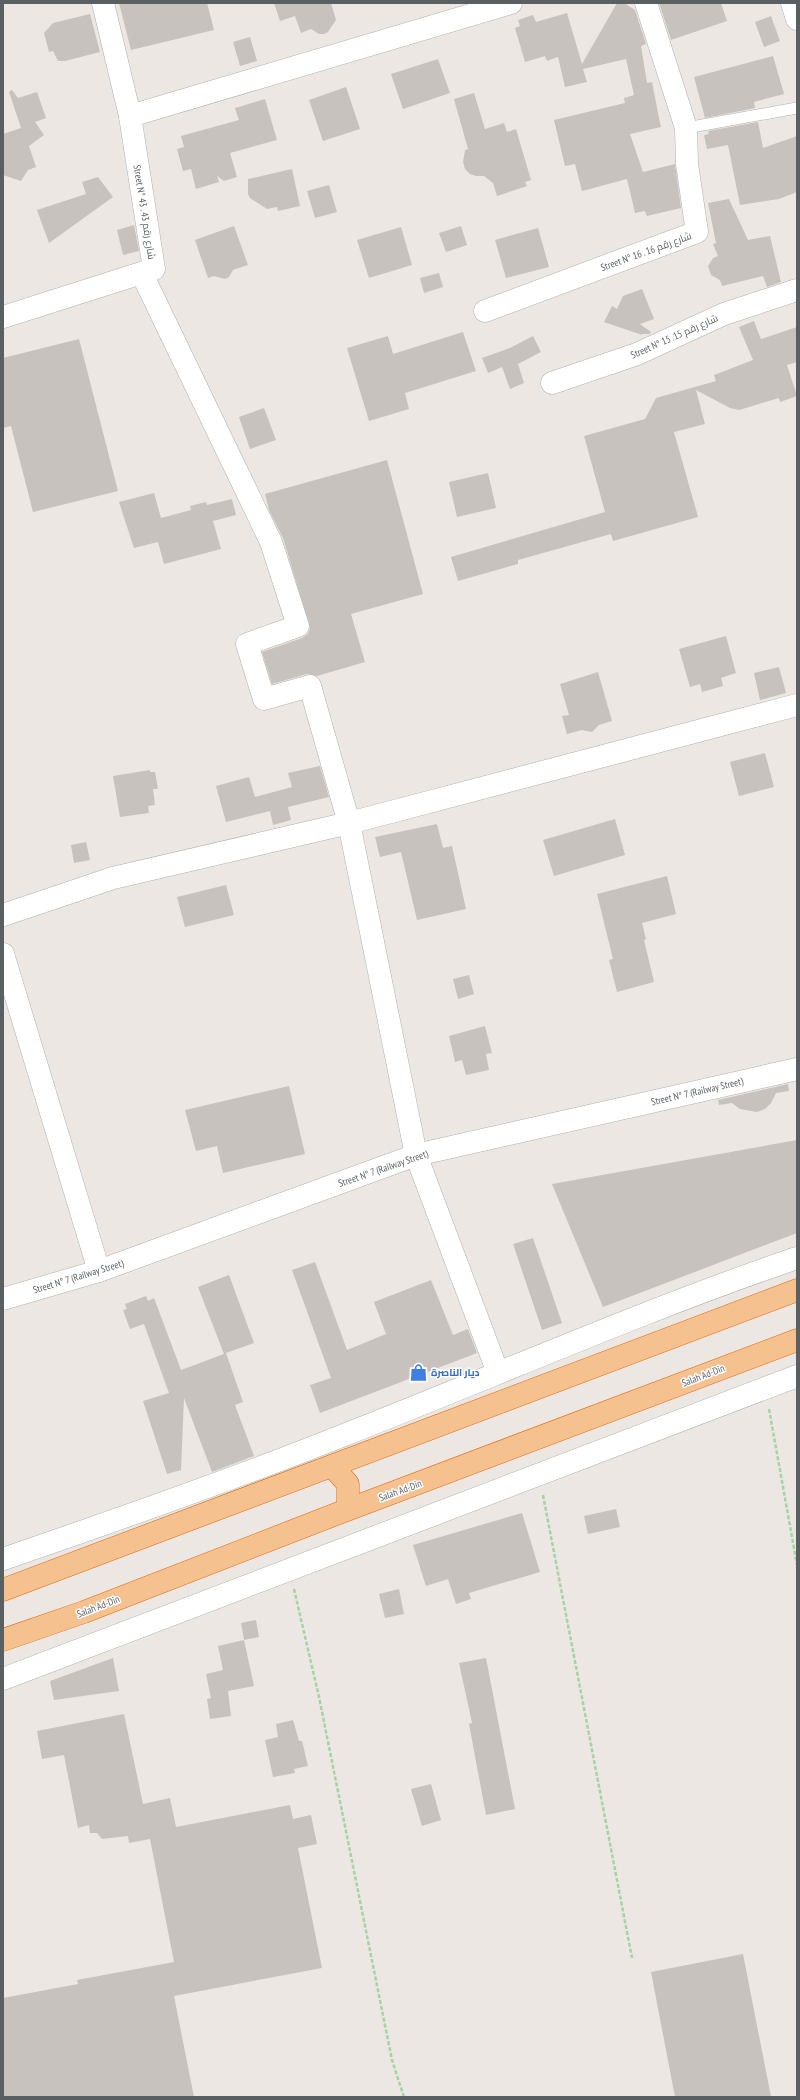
<svg xmlns="http://www.w3.org/2000/svg" width="800" height="2100" viewBox="0 0 800 2100" font-family="'PT Sans Narrow',Cairo,sans-serif">
<style>
.building{fill:#c8c2bf}
.lines{fill:none;stroke-linecap:round;stroke-linejoin:round}
.lane-casing{stroke:#adb1b4;stroke-width:12}
.street-casing{stroke:#adb1b4;stroke-width:23}
.secondary-casing{stroke:#aeb4b6;stroke-width:23}
.highway-casing{stroke:#df680f;stroke-width:23}
.path{stroke:#a4d3a4;stroke-width:2.5;stroke-dasharray:4 2;stroke-linecap:butt}
.lane{stroke:#fff;stroke-width:11}
.street{stroke:#fff;stroke-width:22}
.secondary{stroke:#fff;stroke-width:22}
.highway{stroke:#f5c18f;stroke-width:22}
.labels{text-anchor:middle;stroke-width:3;stroke-linejoin:round;paint-order:stroke}
.street-label{font-size:10px;fill:#5a5f62;stroke:#fff}
.shop-label{font-size:10px;font-weight:bold;fill:#366cbe;stroke:#fff;text-anchor:start}
</style>
<rect width="100%" height="100%" fill="#ece7e2"/>
<!-- building -->
<g class="building">
<path d="M 119,3 L 207,3 L 214,30 L 131,50 Z"/>
<path d="M 274,3 L 331,3 L 336,20 L 328,32 L 324,34 L 319,34 L 311,29 L 301,33 L 295,16 L 280,21 Z"/>
<path d="M 617,3 L 624,3 L 635,10 L 646,44 L 641,46 L 647,83 L 652,82 L 660,123 L 661,127 L 630,134 L 643,172 L 675,164 L 681,208 L 647,216 L 645,211 L 635,213 L 627,179 L 582,191 L 575,164 L 565,166 L 554,120 L 625,103 L 624,98 L 634,95 L 626,59 L 583,69 L 587,82 L 565,87 L 558,57 L 547,61 L 545,56 L 525,62 L 515,28 L 520,26 L 518,20 L 533,15 L 536,22 L 567,13 L 582,64 Z"/>
<path d="M 659,3 L 721,3 L 727,21 L 671,40 Z"/>
<path d="M 90,14 L 100,52 L 65,61 L 58,61 L 53,51 L 49,52 L 44,33 L 53,23 Z"/>
<path d="M 771,16 L 780,41 L 764,47 L 755,22 Z"/>
<path d="M 250,37 L 257,61 L 240,66 L 233,42 Z"/>
<path d="M 773,56 L 784,94 L 754,102 L 755,108 L 705,118 L 694,77 Z"/>
<path d="M 438,59 L 450,93 L 403,109 L 391,74 Z"/>
<path d="M 346,87 L 360,129 L 323,141 L 309,100 Z"/>
<path d="M 12,90 L 18,98 L 37,92 L 46,118 L 35,122 L 44,135 L 29,146 L 36,167 L 28,170 L 21,181 L 3,175 L 3,134 L 21,128 L 9,92 Z"/>
<path d="M 474,93 L 485,129 L 504,123 L 507,132 L 516,129 L 531,180 L 525,182 L 527,186 L 497,196 L 493,183 L 484,176 L 476,176 L 470,174 L 465,169 L 463,162 L 465,150 L 468,149 L 454,99 Z"/>
<path d="M 265,99 L 277,140 L 230,153 L 237,177 L 224,181 L 217,176 L 219,182 L 196,189 L 191,169 L 183,171 L 177,149 L 184,147 L 181,136 L 239,120 L 235,108 Z"/>
<path d="M 758,122 L 763,148 L 797,136 L 797,192 L 779,199 L 740,205 L 728,145 L 707,149 L 704,135 L 709,134 L 708,131 Z"/>
<path d="M 292,169 L 300,206 L 278,211 L 277,207 L 267,209 L 250,198 L 248,194 L 248,179 Z"/>
<path d="M 98,177 L 113,197 L 49,243 L 37,210 L 86,194 L 82,182 Z"/>
<path d="M 329,185 L 337,212 L 315,218 L 307,191 Z"/>
<path d="M 729,199 L 748,240 L 770,236 L 781,282 L 767,287 L 763,276 L 722,286 L 720,280 L 711,275 L 708,266 L 713,258 L 718,256 L 713,244 L 716,243 L 708,203 Z"/>
<path d="M 134,225 L 139,251 L 123,255 L 117,230 Z"/>
<path d="M 234,226 L 248,265 L 233,270 L 229,277 L 225,279 L 214,276 L 208,278 L 195,240 Z"/>
<path d="M 461,226 L 467,245 L 446,252 L 439,233 Z"/>
<path d="M 401,227 L 412,265 L 369,278 L 357,240 Z"/>
<path d="M 538,228 L 549,267 L 506,278 L 495,240 Z"/>
<path d="M 439,273 L 443,287 L 424,293 L 420,278 Z"/>
<path d="M 642,289 L 654,319 L 640,324 L 651,332 L 650,334 L 641,334 L 642,335 L 604,322 L 612,306 L 617,309 L 623,296 Z"/>
<path d="M 754,321 L 761,339 L 797,327 L 797,362 L 787,365 L 797,396 L 780,402 L 779,398 L 739,410 L 730,408 L 696,390 L 705,424 L 674,432 L 698,517 L 613,541 L 611,534 L 518,560 L 518,564 L 458,581 L 451,557 L 605,512 L 584,436 L 645,419 L 656,398 L 716,381 L 714,375 L 753,360 L 739,327 Z"/>
<path d="M 463,332 L 476,371 L 405,393 L 409,409 L 369,421 L 347,348 L 388,336 L 393,354 Z"/>
<path d="M 533,336 L 541,352 L 518,364 L 524,383 L 510,389 L 502,367 L 488,373 L 482,358 L 510,348 Z"/>
<path d="M 79,339 L 118,491 L 33,512 L 11,426 L 3,428 L 3,358 Z"/>
<path d="M 264,408 L 276,440 L 250,449 L 239,417 Z"/>
<path d="M 387,460 L 423,594 L 351,614 L 365,662 L 317,676 L 307,674 L 272,684 L 262,652 L 302,638 L 308,634 L 310,628 L 283,538 L 269,510 L 265,494 Z"/>
<path d="M 488,473 L 496,508 L 457,517 L 449,482 Z"/>
<path d="M 154,493 L 161,518 L 191,510 L 190,506 L 206,502 L 207,505 L 232,499 L 236,515 L 213,521 L 221,549 L 164,564 L 158,542 L 134,548 L 119,502 Z"/>
<path d="M 726,636 L 736,673 L 721,678 L 723,686 L 702,692 L 700,684 L 690,687 L 679,649 Z"/>
<path d="M 779,667 L 786,693 L 760,700 L 754,673 Z"/>
<path d="M 598,672 L 612,721 L 599,725 L 592,732 L 582,730 L 567,734 L 562,716 L 569,715 L 560,684 Z"/>
<path d="M 765,753 L 774,787 L 739,796 L 730,762 Z"/>
<path d="M 320,766 L 329,797 L 288,807 L 291,820 L 273,825 L 270,811 L 226,822 L 216,786 L 249,777 L 255,797 L 292,787 L 288,773 Z"/>
<path d="M 150,770 L 150,772 L 155,772 L 158,789 L 153,789 L 155,805 L 148,806 L 149,813 L 120,817 L 113,776 Z"/>
<path d="M 615,819 L 625,855 L 554,876 L 543,840 Z"/>
<path d="M 437,824 L 443,848 L 452,846 L 466,909 L 417,920 L 401,852 L 380,857 L 375,837 Z"/>
<path d="M 86,842 L 90,860 L 74,863 L 71,845 Z"/>
<path d="M 667,876 L 676,914 L 642,923 L 646,939 L 644,940 L 654,982 L 617,992 L 609,960 L 613,959 L 597,894 Z"/>
<path d="M 226,885 L 234,915 L 185,927 L 177,897 Z"/>
<path d="M 469,975 L 474,994 L 458,999 L 453,979 Z"/>
<path d="M 485,1026 L 492,1053 L 486,1054 L 489,1070 L 466,1075 L 462,1060 L 455,1062 L 449,1036 Z"/>
<path d="M 788,1084 L 789,1091 L 776,1093 L 771,1103 L 765,1109 L 757,1112 L 740,1109 L 732,1103 L 719,1105 L 718,1100 Z"/>
<path d="M 289,1086 L 305,1154 L 223,1173 L 217,1146 L 196,1151 L 185,1110 Z"/>
<path d="M 797,1140 L 797,1233 L 603,1307 L 552,1184 Z"/>
<path d="M 533,1238 L 562,1323 L 542,1330 L 513,1244 Z"/>
<path d="M 315,1262 L 347,1350 L 386,1334 L 374,1302 L 431,1280 L 453,1335 L 468,1329 L 477,1353 L 320,1413 L 310,1385 L 331,1378 L 292,1270 Z"/>
<path d="M 229,1275 L 254,1343 L 226,1353 L 243,1402 L 235,1405 L 254,1456 L 212,1472 L 184,1398 L 181,1470 L 167,1474 L 143,1401 L 169,1393 L 144,1324 L 130,1329 L 123,1310 L 127,1309 L 125,1304 L 146,1296 L 148,1301 L 154,1298 L 181,1370 L 224,1354 L 198,1287 Z"/>
<path d="M 616,1509 L 620,1527 L 588,1534 L 584,1516 Z"/>
<path d="M 522,1513 L 540,1572 L 469,1593 L 471,1599 L 456,1604 L 448,1579 L 426,1586 L 413,1545 Z"/>
<path d="M 399,1589 L 404,1614 L 385,1618 L 379,1594 Z"/>
<path d="M 256,1620 L 259,1637 L 244,1640 L 241,1623 Z"/>
<path d="M 244,1640 L 254,1686 L 228,1691 L 231,1716 L 210,1719 L 207,1699 L 211,1698 L 206,1674 L 223,1670 L 218,1646 Z"/>
<path d="M 113,1658 L 119,1691 L 54,1700 L 50,1681 Z"/>
<path d="M 486,1658 L 515,1809 L 486,1815 L 469,1724 L 472,1723 L 459,1663 Z"/>
<path d="M 124,1714 L 143,1804 L 170,1798 L 176,1827 L 290,1805 L 293,1819 L 311,1815 L 317,1844 L 298,1848 L 322,1968 L 174,1996 L 194,2097 L 3,2097 L 3,1998 L 78,1984 L 77,1980 L 174,1962 L 150,1839 L 129,1843 L 128,1836 L 102,1839 L 97,1833 L 90,1833 L 89,1825 L 78,1828 L 64,1755 L 42,1759 L 37,1731 Z"/>
<path d="M 293,1720 L 299,1741 L 302,1741 L 308,1766 L 294,1769 L 295,1773 L 273,1777 L 265,1740 L 278,1737 L 276,1724 Z"/>
<path d="M 431,1784 L 441,1820 L 422,1826 L 411,1789 Z"/>
<path d="M 743,1954 L 771,2097 L 675,2097 L 651,1972 Z"/>
</g>
<g class="lines">
<defs>
<path id="lane" d="M 686,128 L 797,108"/>
<g id="street">
<path d="M 130,116 L 511,3"/>
<path d="M 142,274 L 271,542 L 298,626 L 247,644 L 264,699 L 310,686 L 349,823 L 416,1155 L 498,1373"/>
<path d="M 485,311 L 697,232 L 687,164 L 686,128 L 646,3"/>
<path d="M 3,317 L 154,269 L 130,116 L 103,3"/>
<path d="M 552,383 L 637,354 L 724,314 L 797,290"/>
<path d="M 3,915 L 113,878 L 349,823 L 797,705"/>
<path d="M 3,954 L 99,1271"/>
<path d="M 3,1299 L 99,1271 L 416,1155 L 797,1069"/>
</g>
<g id="secondary">
<path d="M 792,3 L 797,19"/>
<path d="M 3,1559 C 117,1520 232,1480 344,1435 C 495,1376 644,1310 797,1258"/>
<path d="M 3,1679 L 797,1376"/>
</g>
<g id="highway">
<path d="M 332,1466 L 348,1484 L 348,1509"/>
<path d="M 3,1590 L 797,1290"/>
<path d="M 3,1640 L 84,1612 L 339,1513 L 797,1340"/>
</g>
</defs>
<!-- lane casing -->
<use href="#lane" class="lane-casing"/>
<!-- street casing -->
<use href="#street" class="street-casing"/>
<!-- secondary casing -->
<use href="#secondary" class="secondary-casing"/>
<!-- highway casing -->
<use href="#highway" class="highway-casing"/>
<!-- path -->
<g class="path">
<path d="M 769,1409 L 797,1565"/>
<path d="M 543,1495 L 632,1958"/>
<path d="M 294,1589 L 319,1697 L 392,2060 L 404,2097"/>
</g>
<!-- lane -->
<use href="#lane" class="lane"/>
<!-- street -->
<use href="#street" class="street"/>
<!-- secondary -->
<use href="#secondary" class="secondary"/>
<!-- highway -->
<use href="#highway" class="highway"/>
</g>
<!-- icons -->
<defs>
<symbol id="shop-bare" viewBox="-9 -9 18 18"><path d="M-5-2.5h2.3a2.7 3.5 0 0 1 5.4 0H5L5.5 6h-11ZM-1.5-2.5h3a1.5 2.3 0 0 0-3 0Z" fill="#3f7fe0" stroke="#fff" stroke-width="2.5" paint-order="stroke"/></symbol>
</defs>
<g fill-rule="evenodd">
<use href="#shop-bare" x="406" y="1360" width="25" height="25"/>
</g>
<g class="labels">
<!-- street labels -->
<g class="street-label">
<text transform="translate(145 212) rotate(81)" y="4">Street N° 43 . شارع رقم 43</text>
<text transform="translate(646 251) rotate(-20)" y="4">Street N° 16 . شارع رقم 16</text>
<text transform="translate(674 336) rotate(-24)" y="4">Street N° 15 .شارع رقم 15</text>
<text transform="translate(697 1091) rotate(-13)" y="4">Street N° 7 (Railway Street)</text>
<text transform="translate(383 1168) rotate(-19)" y="4">Street N° 7 (Railway Street)</text>
<text transform="translate(78 1276) rotate(-17)" y="4">Street N° 7 (Railway Street)</text>
<text transform="translate(703 1375) rotate(-21)" y="4">Salah Ad-Din</text>
<text transform="translate(400 1490) rotate(-20)" y="4">Salah Ad-Din</text>
<text transform="translate(98 1606) rotate(-21)" y="4">Salah Ad-Din</text>
</g>
<!-- shop labels -->
<g class="shop-label">
<text x="431" y="1376">ديار الناصرة</text>
</g>
</g>
<!-- border -->
<rect width="800" height="2100" fill="none" stroke="#5a5f62" stroke-width="8"/>
</svg>
